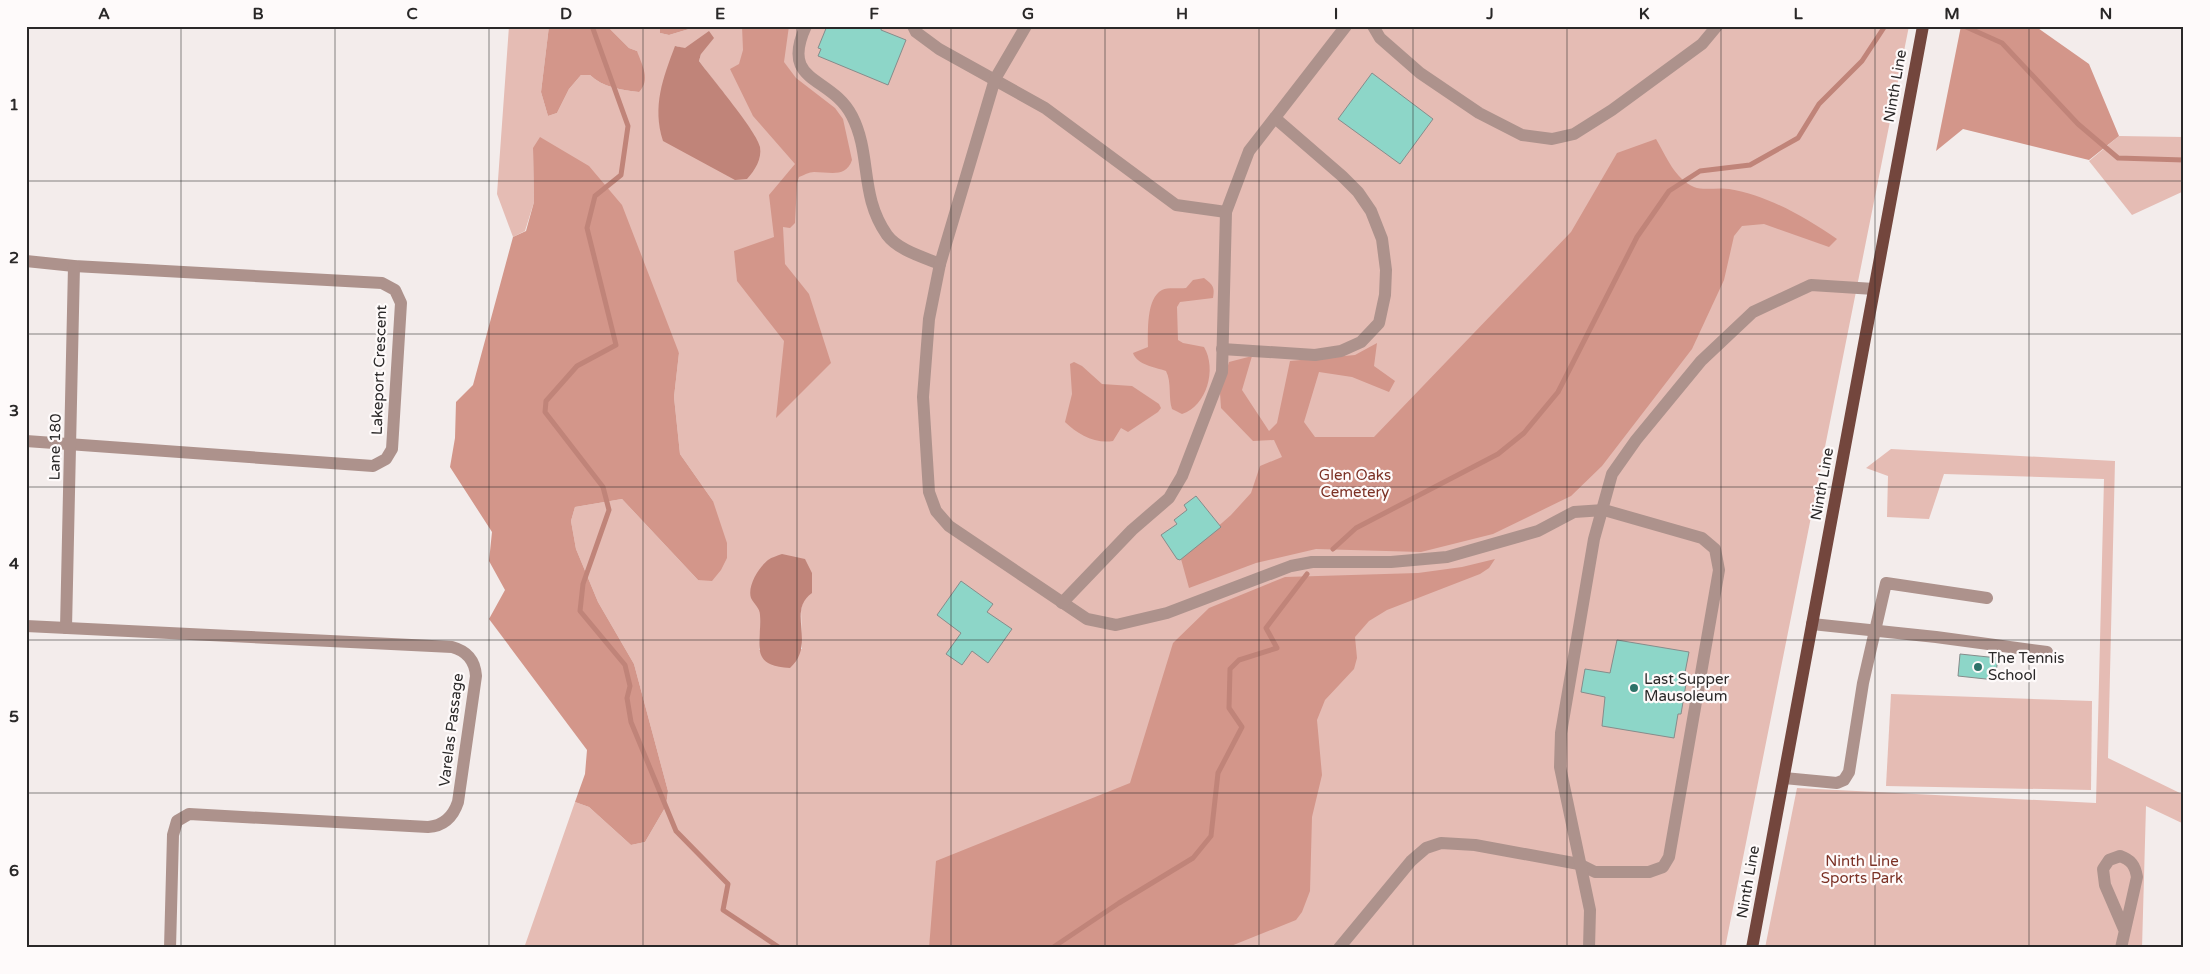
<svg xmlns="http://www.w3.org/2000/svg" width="2210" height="974" viewBox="0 0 2210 974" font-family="'Varela Round',sans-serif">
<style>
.green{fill:#e5bcb4;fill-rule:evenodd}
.forest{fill:#d3968a}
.water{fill:#c08479}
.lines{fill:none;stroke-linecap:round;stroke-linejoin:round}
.stream{stroke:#c08479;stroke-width:5}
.building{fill:#8dd6c8;stroke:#868c8b}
.minor{stroke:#ad928c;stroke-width:12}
.major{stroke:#73463d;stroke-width:12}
.grid{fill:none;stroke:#2a2828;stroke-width:1;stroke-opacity:0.55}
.poi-dot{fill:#2d7268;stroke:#fefafa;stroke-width:2}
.labels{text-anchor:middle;stroke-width:4.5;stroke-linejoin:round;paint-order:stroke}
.street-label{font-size:15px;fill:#2a2828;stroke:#fefafa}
.park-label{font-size:15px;fill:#7b3125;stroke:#fefafa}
.poi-label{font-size:15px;fill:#2a2828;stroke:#fefafa;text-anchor:start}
.neatline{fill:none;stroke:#2a2828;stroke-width:2}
.grid-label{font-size:16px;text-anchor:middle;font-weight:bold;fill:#2a2828}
</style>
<rect width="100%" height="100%" fill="#f3eceb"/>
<!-- green -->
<g class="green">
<path d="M 509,26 L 549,26 L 541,92 L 548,116 L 557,113 L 569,89 L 581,75 L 590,75 C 602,87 622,90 639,92 L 637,51 L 629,48 L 607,26 L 660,26 L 660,33 L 669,35 L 699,26 L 1909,26 L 1725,948 L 524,948 L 575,802 L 589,807 L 631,845 L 645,842 L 666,806 L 668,791 L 634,664 L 598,602 L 576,549 L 571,521 L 575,507 L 622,499 L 698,580 L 713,501 L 680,454 L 674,397 L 679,353 L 533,148 L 534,202 L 525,231 L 513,237 L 497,194 ZM 676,46 L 701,54 L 699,61 L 753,133 ZM 804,598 L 801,610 L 802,649 L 759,650 L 761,612 Z"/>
<path d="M 2119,136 L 2184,137 L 2184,191 L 2132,215 L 2089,161 Z"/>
<path d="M 1891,449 L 2115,461 L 2108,758 L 2184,795 L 2184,824 L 2146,806 L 2142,948 L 1765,948 L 1797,788 L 2096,803 L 2104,479 L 1944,474 L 1929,519 L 1887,517 L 1888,476 L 1866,468 Z"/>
<path d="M 1891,694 L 2092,701 L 2091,790 L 1886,786 Z"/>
</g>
<!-- forest -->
<g class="forest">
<path d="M 549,26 L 607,26 L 629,48 L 637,51 C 642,65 651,80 639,92 C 622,90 602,87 590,75 L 581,75 L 569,89 L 557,113 L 548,116 L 541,92 Z"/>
<path d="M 660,26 L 699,26 L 669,35 L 660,33 Z"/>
<path d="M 742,26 L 789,26 L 784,62 L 796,78 L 835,108 L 843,119 L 852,160 C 846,178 830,172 814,172 C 809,172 804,175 799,177 L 797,183 L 795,223 L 790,228 L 783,227 L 785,264 L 809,294 L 831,363 L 776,418 L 784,341 L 737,281 L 734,251 L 774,237 L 769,195 L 795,164 L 753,116 L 730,69 L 739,64 L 743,50 Z"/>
<path d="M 1961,26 L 2035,26 L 2089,64 L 2119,136 L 2089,160 L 1963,129 L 1936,151 Z"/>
<path d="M 540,137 L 589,166 L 622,205 L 679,353 L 674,397 L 680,454 L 713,501 L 727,543 L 727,558 L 721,570 L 712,581 L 698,580 L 622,499 L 575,507 L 571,521 L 576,549 L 598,602 L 634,664 L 668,791 L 666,806 L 645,842 L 631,845 L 589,807 L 575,802 L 585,774 L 587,750 L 489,619 L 505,590 L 489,561 L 492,532 L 450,467 L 455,438 L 456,402 L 473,385 L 513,237 L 526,231 L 534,202 L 533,148 Z"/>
<path d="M 1656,139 C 1666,156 1675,179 1694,187 C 1704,191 1718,187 1729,189 C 1769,196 1803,216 1837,239 L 1829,247 L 1764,224 L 1742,226 L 1734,236 L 1724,280 L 1692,349 L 1602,466 L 1571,496 L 1493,534 L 1421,552 L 1316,549 L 1256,563 L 1189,588 L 1181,559 L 1231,515 L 1251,493 L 1260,466 L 1282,457 L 1274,440 L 1253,441 L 1221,408 L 1220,393 L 1229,362 L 1252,356 L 1242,390 L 1269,431 L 1277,423 L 1290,361 L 1355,355 L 1377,343 L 1374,366 L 1395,381 L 1389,392 L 1352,377 L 1319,372 L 1304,422 L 1315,437 L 1374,437 L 1571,232 L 1617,153 Z"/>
<path d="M 1204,278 C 1213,285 1215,287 1213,298 L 1180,302 L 1177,307 L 1178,340 L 1183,343 L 1204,347 C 1217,369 1207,406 1182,414 L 1172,409 C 1168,397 1172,383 1166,371 C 1155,367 1137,365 1133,353 L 1148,347 C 1148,332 1146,298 1162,290 C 1168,287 1179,289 1186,288 L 1193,280 Z"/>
<path d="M 1074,362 L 1082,366 L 1102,384 L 1132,386 L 1159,404 L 1161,408 L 1158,412 L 1128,432 L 1121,428 L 1113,441 C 1095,444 1077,434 1065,422 L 1072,394 L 1070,364 Z"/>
<path d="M 1495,559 L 1489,568 L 1480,574 L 1387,610 L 1369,621 L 1355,637 L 1357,658 L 1354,669 L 1325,700 L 1317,720 L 1322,775 L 1312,817 L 1310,891 L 1302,912 L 1296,920 L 1226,948 L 929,948 L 936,861 L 1130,783 L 1173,643 L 1209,608 L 1285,577 L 1418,573 L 1462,567 Z"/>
</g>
<!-- water -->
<g class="water">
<path d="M 709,31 L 714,38 L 701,54 L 699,61 C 710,76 758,133 760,147 C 762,159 755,170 747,179 L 735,180 L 663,141 C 652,106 663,78 675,46 L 685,48 Z"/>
<path d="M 782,554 L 805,559 L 812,573 L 812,593 C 786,611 817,644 790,668 C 748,666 762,644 760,615 C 760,608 754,604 751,598 C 747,586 759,567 768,560 C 772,557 777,556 782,554 Z"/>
</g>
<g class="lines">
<!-- stream -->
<g class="stream">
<path d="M 592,26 L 628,126 L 621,175 L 595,196 L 587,228 L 616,345 L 577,366 L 546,401 L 545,412 L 603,487 L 609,510 L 583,584 L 580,611 L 625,665 L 630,686 L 627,698 L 631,722 L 676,831 L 728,884 L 723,910 L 780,948"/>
<path d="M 1964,26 L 2002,43 L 2078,124 L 2118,158 L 2184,160"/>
<path d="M 1333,549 L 1356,528 L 1498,454 L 1524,433 L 1558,392 L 1637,237 L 1669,191 L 1700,171 L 1750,165 L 1798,138 L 1819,104 L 1862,61 L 1885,26"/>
<path d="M 1052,948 L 1119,903 L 1193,858 L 1211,836 L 1218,773 L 1242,727 L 1229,708 L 1230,669 L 1239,660 L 1277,648 L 1266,628 L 1307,574"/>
</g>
</g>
<!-- building -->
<g class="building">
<path d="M 827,26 L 882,26 L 881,30 L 906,40 L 888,85 L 818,56 L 821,49 L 818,48 Z"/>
<path d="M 1372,73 L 1433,119 L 1400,164 L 1338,119 Z"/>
<path d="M 1196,496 L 1221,527 L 1180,560 L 1177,559 L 1161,535 L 1177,524 L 1174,520 L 1187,510 L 1184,505 Z"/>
<path d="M 961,581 L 993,604 L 987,612 L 1012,629 L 988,663 L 972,651 L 962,665 L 946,654 L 961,633 L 937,615 Z"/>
<path d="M 1617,640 L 1689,652 L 1683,683 L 1686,684 L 1681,714 L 1678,714 L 1674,738 L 1602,726 L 1605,697 L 1581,692 L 1585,669 L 1610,673 Z"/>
<path d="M 1960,654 L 1998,658 L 1995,680 L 1958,676 Z"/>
</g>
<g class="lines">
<!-- minor -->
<g class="minor">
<path d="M 806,26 C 779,84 831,75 852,116 C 872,155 859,195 887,235 C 898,250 923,257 940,264"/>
<path d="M 913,26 L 916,32 L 939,49 L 1045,108 L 1176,205 L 1226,212"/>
<path d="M 1026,26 L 995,79 L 940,264 L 929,319 L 923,397 L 929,492 L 936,511 L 949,526 L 1087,619 L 1116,625 L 1167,613 L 1291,566 L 1312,562 L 1391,562 L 1447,557 L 1538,531 L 1574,512 L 1604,510 L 1702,538 L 1715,549 L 1719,570 L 1669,857 L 1663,867 L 1649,872 L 1595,872 L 1579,864 L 1475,845 L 1441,843 L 1426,848 L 1411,861 L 1339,948"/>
<path d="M 1373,26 L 1380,38 L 1420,73 L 1479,113 L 1522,135 L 1552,139 L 1574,134 L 1612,110 L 1702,44 L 1717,26"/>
<path d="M 26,261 L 74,266 L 382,283 L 395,290 L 401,303 L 392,449 L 386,459 L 373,466 L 26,441"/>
<path d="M 1222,349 L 1315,355 L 1341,351 L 1361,342 L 1379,323 L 1385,295 L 1386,270 L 1382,239 L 1371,211 L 1358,192 L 1342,176 L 1275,118"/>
<path d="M 1062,603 L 1132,530 L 1169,498 L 1182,476 L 1222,372 L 1226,212 L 1249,151 L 1346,26"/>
<path d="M 1812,624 L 1936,637 L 2047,652"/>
<path d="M 26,626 L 452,647 C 467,651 475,661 476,676 L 458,802 C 453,817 444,826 428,827 L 189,814 L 177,821 L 173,835 L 170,948"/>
<path d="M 66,628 L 74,266"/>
<path d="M 1784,778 L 1837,783 L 1844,780 L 1849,772 L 1863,683 L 1886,583 L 1987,598"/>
<path d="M 1589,948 L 1590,910 L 1560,767 L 1561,733 L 1594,539 L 1612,474 L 1636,440 L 1701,361 L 1753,312 L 1811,285 L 1874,289"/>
<path d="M 2121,948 L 2137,877 C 2135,865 2131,860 2120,856 L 2109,860 L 2103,869 L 2105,885 L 2124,929"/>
</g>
<!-- major -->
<path class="major" d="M 1752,948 L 1923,26"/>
</g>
<!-- grid -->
<path class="grid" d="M 181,26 L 181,948M 335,26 L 335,948M 489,26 L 489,948M 643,26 L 643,948M 797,26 L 797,948M 951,26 L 951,948M 1105,26 L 1105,948M 1259,26 L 1259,948M 1413,26 L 1413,948M 1567,26 L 1567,948M 1721,26 L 1721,948M 1875,26 L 1875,948M 2029,26 L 2029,948M 26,181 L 2184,181M 26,334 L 2184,334M 26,487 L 2184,487M 26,640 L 2184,640M 26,793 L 2184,793"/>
<!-- markers -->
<g class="poi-dot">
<circle cx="1978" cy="667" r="5"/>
<circle cx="1634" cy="688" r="5"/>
</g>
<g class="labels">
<!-- street labels -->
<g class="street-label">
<text transform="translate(1895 86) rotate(-80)" y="5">Ninth Line</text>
<text transform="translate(379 370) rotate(-88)" y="5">Lakeport Crescent</text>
<text transform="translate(55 447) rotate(-89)" y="5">Lane 180</text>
<text transform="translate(1822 484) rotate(-80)" y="5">Ninth Line</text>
<text transform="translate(451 730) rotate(-83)" y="5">Varelas Passage</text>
<text transform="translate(1748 882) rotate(-80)" y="5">Ninth Line</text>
</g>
<!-- park labels -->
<g class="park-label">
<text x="1355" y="480">Glen Oaks<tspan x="1355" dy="17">Cemetery</tspan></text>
<text x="1862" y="866">Ninth Line<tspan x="1862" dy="17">Sports Park</tspan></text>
</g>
<!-- poi labels -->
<g class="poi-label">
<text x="1988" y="663">The Tennis<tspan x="1988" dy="17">School</tspan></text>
<text x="1644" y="684">Last Supper<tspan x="1644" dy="17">Mausoleum</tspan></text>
</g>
</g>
<!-- border -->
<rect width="2210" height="974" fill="none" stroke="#fefafa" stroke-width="55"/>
<rect x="28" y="28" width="2154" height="918" class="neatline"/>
<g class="grid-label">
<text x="104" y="19">A</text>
<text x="258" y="19">B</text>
<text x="412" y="19">C</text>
<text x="566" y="19">D</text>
<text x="720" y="19">E</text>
<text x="874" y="19">F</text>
<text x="1028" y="19">G</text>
<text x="1182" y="19">H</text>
<text x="1336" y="19">I</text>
<text x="1490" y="19">J</text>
<text x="1644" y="19">K</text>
<text x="1798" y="19">L</text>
<text x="1952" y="19">M</text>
<text x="2106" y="19">N</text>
<text x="14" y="110">1</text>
<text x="14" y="263">2</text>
<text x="14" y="416">3</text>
<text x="14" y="569">4</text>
<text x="14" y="722">5</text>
<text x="14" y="876">6</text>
</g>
</svg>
